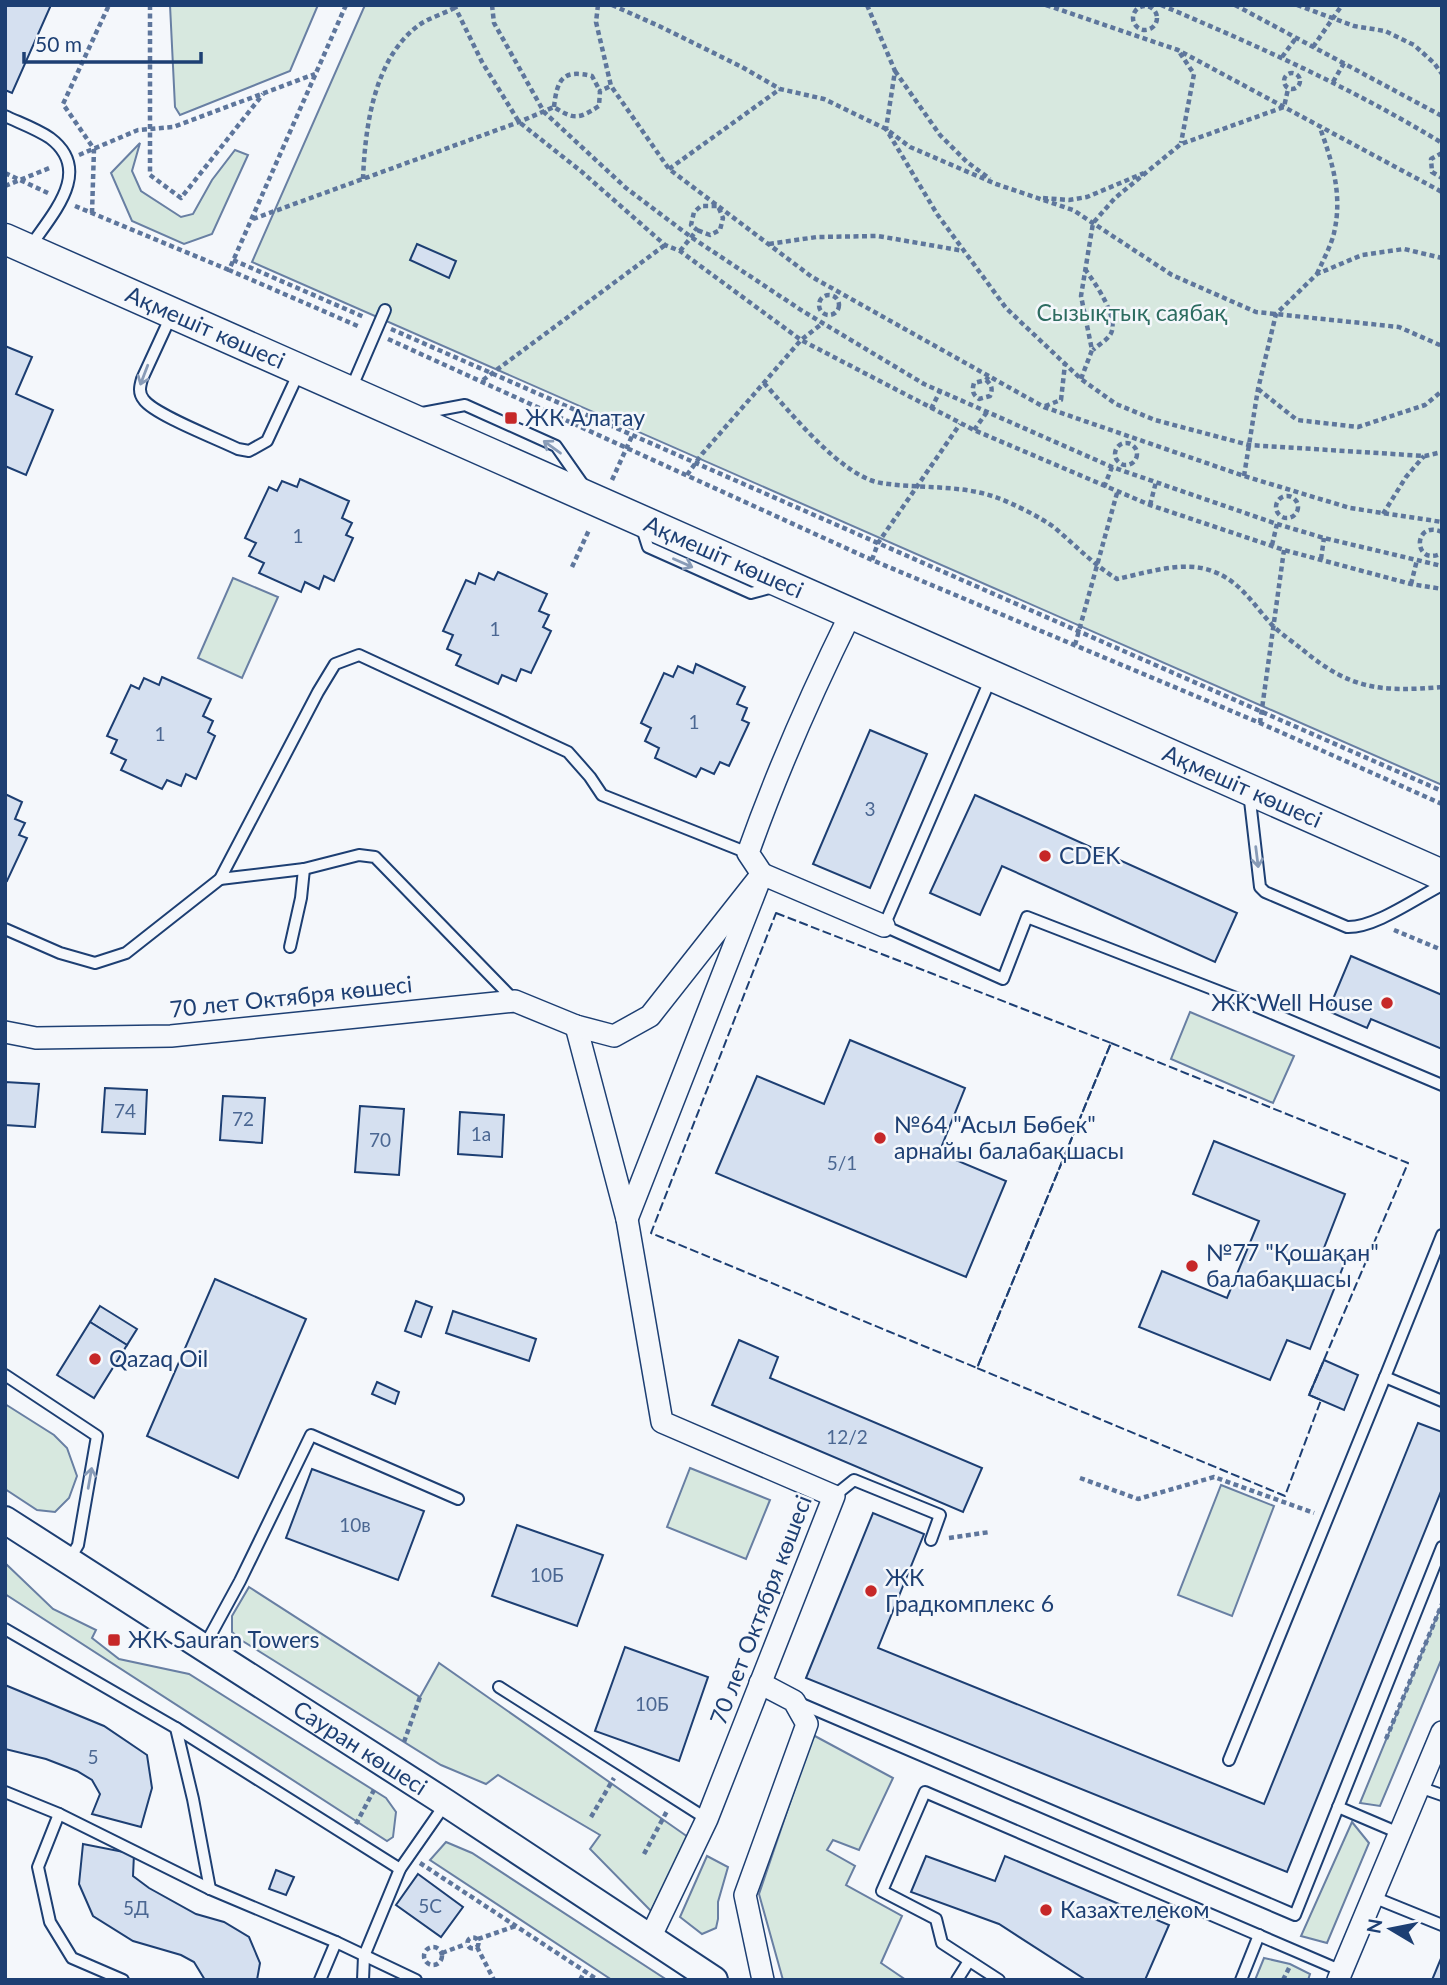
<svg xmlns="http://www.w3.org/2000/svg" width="1447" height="1985" viewBox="0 0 1447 1985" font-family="Lato,sans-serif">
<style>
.green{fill:#d7e8df;stroke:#687fa3;stroke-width:2}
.building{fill:#d5e0f0;stroke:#1d3f73;stroke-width:2}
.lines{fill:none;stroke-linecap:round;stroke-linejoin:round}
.service-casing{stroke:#1d3f73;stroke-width:14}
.minor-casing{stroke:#1d3f73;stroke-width:24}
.tertiary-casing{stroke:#1d3f73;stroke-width:30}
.secondary-casing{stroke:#1d3f73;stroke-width:33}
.path{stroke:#5e769c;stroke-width:4.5;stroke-dasharray:5 3.5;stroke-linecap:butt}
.service{stroke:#f4f7fb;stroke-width:10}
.minor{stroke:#f4f7fb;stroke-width:21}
.tertiary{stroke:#f4f7fb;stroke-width:26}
.secondary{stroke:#f4f7fb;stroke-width:30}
.fence{stroke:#1d3f73;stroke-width:2;stroke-dasharray:9 3.5;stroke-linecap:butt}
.oneway{stroke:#889bb7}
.poi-dot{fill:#c62828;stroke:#f4f7fb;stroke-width:2.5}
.labels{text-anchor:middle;stroke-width:5;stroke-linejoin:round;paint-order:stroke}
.number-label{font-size:19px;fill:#4b6792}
.park-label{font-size:23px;fill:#2c6c60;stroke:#f4f7fb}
.street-label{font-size:23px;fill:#1d3f73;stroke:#f4f7fb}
.poi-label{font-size:23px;fill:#1d3f73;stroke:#f4f7fb;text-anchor:start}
</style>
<rect width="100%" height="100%" fill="#f4f7fb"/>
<!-- green -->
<g class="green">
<path d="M 170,5 L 318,5 L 290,71 L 180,115 L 175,107 Z"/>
<path d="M 365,5 L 1442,5 L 1442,785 L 252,262 Z"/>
<path d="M 140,143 L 132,171 L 141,191 L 181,217 L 193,214 L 212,180 L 235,150 L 248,155 L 212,234 L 184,244 L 132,221 L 111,173 Z"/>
<path d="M 233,578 L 278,597 L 242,678 L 198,658 Z"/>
<path d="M 1190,1012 L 1294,1056 L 1273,1103 L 1171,1059 Z"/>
<path d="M 5,1404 L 54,1435 L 67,1448 L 77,1476 L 69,1498 L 55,1512 L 37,1510 L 5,1489 Z"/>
<path d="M 690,1468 L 770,1500 L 746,1559 L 667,1527 Z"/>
<path d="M 1221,1485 L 1274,1506 L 1232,1616 L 1178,1595 Z"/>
<path d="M 5,1563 L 53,1609 L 96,1630 L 92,1638 L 119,1659 L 189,1674 L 386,1798 L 396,1812 L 393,1837 L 387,1841 L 5,1594 Z"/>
<path d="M 249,1587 L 420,1697 L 439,1663 L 688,1837 L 651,1911 L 590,1849 L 600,1835 L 498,1775 L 486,1784 L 441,1765 L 241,1640 L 232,1632 L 232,1616 Z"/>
<path d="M 1442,1604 L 1442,1658 L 1380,1806 L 1360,1803 Z"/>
<path d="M 813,1735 L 893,1778 L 859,1850 L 833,1840 L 827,1850 L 855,1866 L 846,1885 L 902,1916 L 881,1963 L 906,1980 L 783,1980 L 759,1894 Z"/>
<path d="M 1352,1822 L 1369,1843 L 1327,1943 L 1301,1936 Z"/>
<path d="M 446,1842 L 472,1853 L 667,1980 L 612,1980 L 430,1860 Z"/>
<path d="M 707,1856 L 728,1867 L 718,1902 L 718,1919 L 716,1928 L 702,1934 L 680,1917 Z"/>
<path d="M 1264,1958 L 1290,1964 L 1310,1974 L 1308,1980 L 1255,1980 Z"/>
</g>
<!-- building -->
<g class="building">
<path d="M 5,5 L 51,5 L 12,93 L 5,90 Z"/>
<path d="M 417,244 L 456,261 L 449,278 L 410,260 Z"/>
<path d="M 5,346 L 32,357 L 16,394 L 53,410 L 26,475 L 5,466 Z"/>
<path d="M 300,479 L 349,501 L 342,518 L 352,523 L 346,535 L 353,538 L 334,581 L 324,576 L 319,589 L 305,582 L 301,592 L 259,573 L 264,563 L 249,556 L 256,543 L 245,538 L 269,487 L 277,491 L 282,481 L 297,487 Z"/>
<path d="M 498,572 L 547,594 L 539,611 L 549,615 L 543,627 L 551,631 L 531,673 L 521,669 L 516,681 L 502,675 L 498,684 L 456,665 L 461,655 L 447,649 L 453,635 L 443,631 L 466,580 L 475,584 L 479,573 L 494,580 Z"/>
<path d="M 696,664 L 745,687 L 737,704 L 747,708 L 742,720 L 749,723 L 729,766 L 720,762 L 714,774 L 701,768 L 696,777 L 655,758 L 659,748 L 645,741 L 651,728 L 641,723 L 664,673 L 673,677 L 678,666 L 693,673 Z"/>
<path d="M 162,677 L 211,699 L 203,716 L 213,721 L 208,732 L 215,736 L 196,779 L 186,774 L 181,786 L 167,780 L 162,789 L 121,770 L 126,760 L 111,753 L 117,740 L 107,736 L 131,685 L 139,689 L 144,678 L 159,685 Z"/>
<path d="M 870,730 L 927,754 L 870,888 L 813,864 Z"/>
<path d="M 5,794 L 22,802 L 15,819 L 25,823 L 19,835 L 27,838 L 7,881 L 5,880 Z"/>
<path d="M 975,795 L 1237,913 L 1215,962 L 1002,866 L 980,915 L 930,893 Z"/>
<path d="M 1351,956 L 1442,995 L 1442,1049 L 1371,1019 L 1367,1028 L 1328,1011 Z"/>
<path d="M 850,1040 L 965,1088 L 939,1153 L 1006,1181 L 966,1277 L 716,1173 L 757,1076 L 824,1104 Z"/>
<path d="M 5,1082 L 39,1084 L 35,1127 L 5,1125 Z"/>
<path d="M 105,1088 L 147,1090 L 145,1134 L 102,1132 Z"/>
<path d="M 223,1096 L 265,1098 L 262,1143 L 220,1140 Z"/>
<path d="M 360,1106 L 404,1109 L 399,1175 L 355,1172 Z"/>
<path d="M 460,1112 L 504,1115 L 502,1157 L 458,1154 Z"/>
<path d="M 1214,1141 L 1345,1194 L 1324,1248 L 1347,1257 L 1310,1349 L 1287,1340 L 1270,1380 L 1139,1327 L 1162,1271 L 1227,1298 L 1259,1221 L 1193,1194 Z"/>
<path d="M 215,1279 L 306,1319 L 238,1478 L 147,1436 Z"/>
<path d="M 416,1301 L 432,1307 L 421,1337 L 405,1331 Z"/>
<path d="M 100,1306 L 137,1329 L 127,1345 L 90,1322 Z"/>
<path d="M 453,1311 L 536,1339 L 529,1361 L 446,1333 Z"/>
<path d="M 90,1322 L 127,1345 L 94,1398 L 57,1375 Z"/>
<path d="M 739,1340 L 778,1357 L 770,1378 L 982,1468 L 963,1512 L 712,1405 Z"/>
<path d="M 1324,1360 L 1358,1375 L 1344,1410 L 1309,1395 Z"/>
<path d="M 377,1382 L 399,1392 L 395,1404 L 372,1394 Z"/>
<path d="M 1418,1423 L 1442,1432 L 1442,1489 L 1287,1872 L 806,1678 L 873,1513 L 924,1534 L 878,1648 L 1264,1804 Z"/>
<path d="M 312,1469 L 424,1511 L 398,1580 L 286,1538 Z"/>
<path d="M 517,1525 L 603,1555 L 577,1626 L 492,1596 Z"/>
<path d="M 625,1647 L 708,1677 L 679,1761 L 595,1731 Z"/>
<path d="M 5,1685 L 104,1726 L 147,1755 L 152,1788 L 141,1827 L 92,1814 L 100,1794 L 92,1780 L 77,1771 L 46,1759 L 5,1749 Z"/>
<path d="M 83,1844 L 134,1854 L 133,1876 L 149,1888 L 196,1914 L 224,1922 L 249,1937 L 260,1963 L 257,1980 L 205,1980 L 194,1962 L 181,1955 L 133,1941 L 93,1916 L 79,1884 Z"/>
<path d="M 926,1856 L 995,1881 L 1005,1856 L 1169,1925 L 1145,1980 L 1086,1980 L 999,1924 L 911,1892 Z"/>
<path d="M 276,1870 L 294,1877 L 286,1895 L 269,1889 Z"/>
<path d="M 418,1874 L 463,1907 L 441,1937 L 396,1905 Z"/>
<path d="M 1442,1956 L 1442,1980 L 1432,1980 Z"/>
</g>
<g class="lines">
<defs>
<g id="service">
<path d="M 5,116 C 20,123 37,129 50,138 C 94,171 52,214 30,247"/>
<path d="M 171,316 L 142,379 C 140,386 138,393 144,400 C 155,415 218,439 238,449 L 249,451 L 267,441 L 300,370"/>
<path d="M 351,389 L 385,310"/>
<path d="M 417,414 L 465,405 L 556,446 L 584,486"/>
<path d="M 641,525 L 648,547 L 751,593 L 773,587"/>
<path d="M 991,678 L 884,926 L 1003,979 L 1027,917 L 1236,998 L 1442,1085"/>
<path d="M 1249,792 L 1260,887 L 1265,892 L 1347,927 C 1375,928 1416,898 1442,885"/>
<path d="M 220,879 L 304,869 L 359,855 L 375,857 L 515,1001"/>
<path d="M 5,929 L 60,953 L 95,963 L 126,953 L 220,879 L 318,692 L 335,664 L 359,655 L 568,752 L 590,777 L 602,795 L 748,853"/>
<path d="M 290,947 L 301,898 L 304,869"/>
<path d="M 5,1375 L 97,1436 L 78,1545 L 69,1560"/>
<path d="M 1385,1377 L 1442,1235"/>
<path d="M 834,1496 L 854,1480 L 940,1515 L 931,1540"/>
<path d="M 5,1629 L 176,1728 L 400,1869"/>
<path d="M 204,1647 L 240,1581 L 311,1435 L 458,1499"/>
<path d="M 499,1687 L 707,1819"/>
<path d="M 797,1702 L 1295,1915 L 1442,1547"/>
<path d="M 176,1728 L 193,1799 L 210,1889"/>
<path d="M 1229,1760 L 1385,1377 L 1442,1401"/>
<path d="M 1419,1787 L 1442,1795"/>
<path d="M 5,1792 L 59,1814 L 210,1889 L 336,1942 L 416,1980"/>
<path d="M 1338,1807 L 1399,1833"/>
<path d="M 59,1814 L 38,1867 L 50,1922 L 72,1958 L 123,1980"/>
<path d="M 1373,1897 L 1442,1925"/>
<path d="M 320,1980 L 336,1942"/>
<path d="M 363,1980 L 364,1956 L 400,1869 L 446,1803"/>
<path d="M 957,1980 L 969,1961"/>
<path d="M 999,1980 L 942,1943 L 936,1919 L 882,1891 L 925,1792 L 1342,1971"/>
<path d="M 1241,1980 L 1259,1935"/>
</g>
<g id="minor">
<path d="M 576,1026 L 627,1219 L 662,1422 L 834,1496 L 707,1819 L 650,1938"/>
<path d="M 5,1032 L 36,1038 L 171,1036 L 515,1001 L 576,1026 L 614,1036 L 650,1016 L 762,874 L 748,853 C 777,771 812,692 851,613"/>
<path d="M 627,1219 L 762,874 L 884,926"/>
<path d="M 760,1683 L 794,1701 L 807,1724 L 745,1895 L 763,1980"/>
<path d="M 1338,1980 L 1442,1732"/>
</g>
<g id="tertiary">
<path id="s1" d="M 5,1520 L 446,1803 L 714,1980"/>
</g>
<g id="secondary">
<path id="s2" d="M 5,239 L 1442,875"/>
</g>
</defs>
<!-- service casing -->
<use href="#service" class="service-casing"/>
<!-- minor casing -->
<use href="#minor" class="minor-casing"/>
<!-- tertiary casing -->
<use href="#tertiary" class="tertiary-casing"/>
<!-- secondary casing -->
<use href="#secondary" class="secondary-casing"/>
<!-- path -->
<g class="path">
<path d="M 150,5 L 150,175 L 181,198 L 263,94"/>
<path d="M 346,5 L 229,270 L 360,327"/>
<path d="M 454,5 L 482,62 L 519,122 L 582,172 L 665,245 L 680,251 L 801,340 L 974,430 L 1150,505 L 1284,550 L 1411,584 L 1442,589"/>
<path d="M 492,5 L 494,23 L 544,112 L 626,188 L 691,237 L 801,310 L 924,384 L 1112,467 L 1277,524 L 1324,538 L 1442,566"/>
<path d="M 598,5 L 596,22 L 611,86 L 669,169 L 812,277 L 1044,407 L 1244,476 L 1350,508 L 1442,522"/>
<path d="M 612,5 L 659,26 L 742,67 L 780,89 L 824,99 L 886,129 L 910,147 L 996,184 L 1073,210 L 1172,275 L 1256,312 L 1399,327 L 1442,346"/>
<path d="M 867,5 L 895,71 L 886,129 L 937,214 L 1006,308 L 1081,379 L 1116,404 L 1155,420 L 1249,445 L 1425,456 L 1442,452"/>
<path d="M 1046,5 L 1178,50 L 1442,192"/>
<path d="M 1161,5 C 1258,46 1352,88 1442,143"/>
<path d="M 1235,5 L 1442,116"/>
<path d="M 1297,5 L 1354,26 L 1385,31 L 1414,45 L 1434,63 L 1442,74"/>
<circle cx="1145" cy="18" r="12"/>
<path d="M 1313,47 L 1342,5"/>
<path d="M 1180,53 L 1194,74 L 1181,143"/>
<path d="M 1282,57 L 1296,38"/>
<path d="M 895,71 L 940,135 L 967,162 L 990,179"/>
<circle cx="1292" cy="81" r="8"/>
<path d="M 1333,82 L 1344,63"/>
<path d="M 554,107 C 557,79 563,69 592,76 L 600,91"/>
<path d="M 1442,153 L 1431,159 L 1432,172 L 1442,178"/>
<path d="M 79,155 L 138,130 L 173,127 L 315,74"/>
<path d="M 669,169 L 780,89"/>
<path d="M 5,173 L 48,193"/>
<path d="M 363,179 C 365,127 374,58 419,25 C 429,18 443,14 454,8"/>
<path d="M 5,186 L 52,167"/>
<path d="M 1043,198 L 1069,200 L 1087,197 L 1144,173"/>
<path d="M 75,206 L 229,270"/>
<path d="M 92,213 L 94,149 L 63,104 L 109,5"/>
<path d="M 253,219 L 519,122 L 554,107 C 574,120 579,119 599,106 L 600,91 L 611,86"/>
<path d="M 769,244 L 817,237 L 878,236 L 964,251"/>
<path d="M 680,251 L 697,230 L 691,225 L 694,212 L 701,206 L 718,206 L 723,218 L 720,230 L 710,235 L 697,230"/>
<path d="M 233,260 L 364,317"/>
<path d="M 1085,269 C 1094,282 1121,319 1110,335 C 1106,341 1098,345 1093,350"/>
<path d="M 1317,274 C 1323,260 1331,246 1334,233 C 1343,194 1332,161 1319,125"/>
<circle cx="829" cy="305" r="10"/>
<path d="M 391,329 L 1442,791"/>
<path d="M 388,339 L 872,560 L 1260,723 L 1442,804"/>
<path d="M 1081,379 L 1092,350 L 1081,296 L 1093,223 L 1115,198 L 1181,144 L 1284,107 L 1288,89"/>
<path d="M 483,380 L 665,245"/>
<path d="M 986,380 C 992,385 993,389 990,396 L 979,399 C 972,394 972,390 974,383 L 986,380 L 989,376"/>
<path d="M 764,383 C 790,412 842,477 881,483 C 919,489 961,484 998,498 C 1014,504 1042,518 1055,528 C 1076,546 1094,565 1117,579 C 1146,573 1183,560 1212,571 C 1241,581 1254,606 1274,627 C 1283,635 1294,643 1303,650 C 1351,690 1381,692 1442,687"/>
<path d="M 1258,389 L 1297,420 L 1358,427 L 1425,405 L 1442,391"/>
<path d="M 1045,406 L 1061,400 L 1065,364"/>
<path d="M 931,409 L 940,391"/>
<path d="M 974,430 L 987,412"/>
<circle cx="1126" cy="454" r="11"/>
<path d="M 687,475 L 702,454 L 801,340 L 823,323"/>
<path d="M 1244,476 L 1258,389 L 1276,314 L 1317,274 L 1362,255 L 1404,249 L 1442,258"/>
<path d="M 612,480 L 632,436"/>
<path d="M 1104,487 L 1112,467"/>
<circle cx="1287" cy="507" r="11"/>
<path d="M 1150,505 L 1156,482"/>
<path d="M 1383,514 L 1406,477 L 1424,456"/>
<path d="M 1442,532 C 1412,519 1413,568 1442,553"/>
<path d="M 1272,545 L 1277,524"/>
<path d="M 1321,559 L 1324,538"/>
<path d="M 872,560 L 878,543 L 960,424"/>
<path d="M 572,567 L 589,530"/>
<path d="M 1411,584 L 1417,560"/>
<path d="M 1075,645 L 1117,493"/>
<path d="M 1260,723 L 1284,550"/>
<path d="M 1394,930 L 1442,950"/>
<path d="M 1080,1478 L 1138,1499 L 1214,1477 L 1314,1513"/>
<path d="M 949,1538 L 990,1532"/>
<path d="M 1386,1739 L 1442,1604"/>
<path d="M 404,1742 L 420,1697"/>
<path d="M 591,1817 L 614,1778"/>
<path d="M 356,1824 L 374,1790"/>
<path d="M 644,1854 L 667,1811"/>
<path d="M 420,1863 L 598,1980"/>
<circle cx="473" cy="1943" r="5.5"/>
<path d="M 478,1939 L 516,1926"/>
<path d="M 477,1947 L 494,1980"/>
<circle cx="433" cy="1956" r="9"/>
<path d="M 442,1953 L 466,1944"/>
<path d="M 580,1980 L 585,1971"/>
<path d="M 1283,1980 L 1290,1966"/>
</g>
<!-- service -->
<use href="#service" class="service"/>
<!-- minor -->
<use href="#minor" class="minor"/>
<!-- tertiary -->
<use href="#tertiary" class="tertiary"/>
<!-- secondary -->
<use href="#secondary" class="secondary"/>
<!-- fence -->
<g class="fence">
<path d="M 776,913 L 1111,1043 L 977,1368 L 651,1233 Z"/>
<path d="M 1111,1043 L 1408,1163 L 1309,1395 L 1321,1400 L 1285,1496 L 977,1368 Z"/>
</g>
</g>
<!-- one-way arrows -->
<defs><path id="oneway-shaft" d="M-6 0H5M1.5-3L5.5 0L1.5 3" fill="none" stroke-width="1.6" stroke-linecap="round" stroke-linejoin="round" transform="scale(1.75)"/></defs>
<g class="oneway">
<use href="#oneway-shaft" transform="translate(144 375) rotate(111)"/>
<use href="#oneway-shaft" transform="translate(552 447) rotate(-144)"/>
<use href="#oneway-shaft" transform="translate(683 563) rotate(24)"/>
<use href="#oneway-shaft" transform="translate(1257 857) rotate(83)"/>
<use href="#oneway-shaft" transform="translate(90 1478) rotate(-80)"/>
</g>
<!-- markers -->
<g class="poi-dot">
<rect x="504" y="411" width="14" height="14" rx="3.5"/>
<circle cx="1045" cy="856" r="7"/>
<circle cx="1387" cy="1003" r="7"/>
<circle cx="880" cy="1138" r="7"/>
<circle cx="1192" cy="1266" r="7"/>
<circle cx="95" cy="1359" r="7"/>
<circle cx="871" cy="1591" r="7"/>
<rect x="107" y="1633" width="14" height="14" rx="3.5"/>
<circle cx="1046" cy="1910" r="7"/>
</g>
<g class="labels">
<!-- number labels -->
<g class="number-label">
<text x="298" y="543">1</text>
<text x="495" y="636">1</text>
<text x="694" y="729">1</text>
<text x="160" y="741">1</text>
<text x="870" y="816">3</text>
<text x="125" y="1118">74</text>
<text x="243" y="1126">72</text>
<text x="481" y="1141">1а</text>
<text x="380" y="1147">70</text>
<text x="842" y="1170">5/1</text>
<text x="847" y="1444">12/2</text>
<text x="355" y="1532">10в</text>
<text x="547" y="1582">10Б</text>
<text x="652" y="1711">10Б</text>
<text x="93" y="1764">5</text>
<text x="430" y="1913">5С</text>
<text x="136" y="1915">5Д</text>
</g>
<!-- park labels -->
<g class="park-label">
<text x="1132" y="321">Сызықтық саябақ</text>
</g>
<!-- street labels -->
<g class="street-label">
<text dy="8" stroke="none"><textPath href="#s2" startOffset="219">Ақмешіт көшесі</textPath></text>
<text dy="8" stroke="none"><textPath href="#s2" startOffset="786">Ақмешіт көшесі</textPath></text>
<text dy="8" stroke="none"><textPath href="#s2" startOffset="1353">Ақмешіт көшесі</textPath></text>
<text transform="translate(291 997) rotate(-6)" y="8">70 лет Октября көшесі</text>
<text transform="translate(761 1610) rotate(-69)" y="8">70 лет Октября көшесі</text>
<text dy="8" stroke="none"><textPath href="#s1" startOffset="422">Сауран көшесі</textPath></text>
</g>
<!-- poi labels -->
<g class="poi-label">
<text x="525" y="426">ЖК Алатау</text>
<text x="1059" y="864">CDEK</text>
<text x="1373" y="1011" text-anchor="end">ЖК Well House</text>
<text x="894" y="1133">№64 "Асыл Бөбек"<tspan x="894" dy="26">арнайы балабақшасы</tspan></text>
<text x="1206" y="1261">№77 "Қошақан"<tspan x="1206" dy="26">балабақшасы</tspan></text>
<text x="109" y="1367">Qazaq Oil</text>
<text x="885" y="1586">ЖК<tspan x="885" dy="26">Градкомплекс 6</tspan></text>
<text x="128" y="1648">ЖК Sauran Towers</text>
<text x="1060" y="1918">Казахтелеком</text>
</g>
</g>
<!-- border -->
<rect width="1447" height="1985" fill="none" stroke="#1d3f73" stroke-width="14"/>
<!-- north arrow -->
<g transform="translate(1391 1929) rotate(280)" stroke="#f4f7fb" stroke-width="5" paint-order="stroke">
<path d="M0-5L12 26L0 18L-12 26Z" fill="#1d3f73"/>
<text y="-10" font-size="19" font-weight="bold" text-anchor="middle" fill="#1d3f73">N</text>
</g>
<!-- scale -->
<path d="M24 52v10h177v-10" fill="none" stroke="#1d3f73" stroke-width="3.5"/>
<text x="35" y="52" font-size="21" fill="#1d3f73" stroke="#f4f7fb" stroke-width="5" paint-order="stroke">50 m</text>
</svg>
